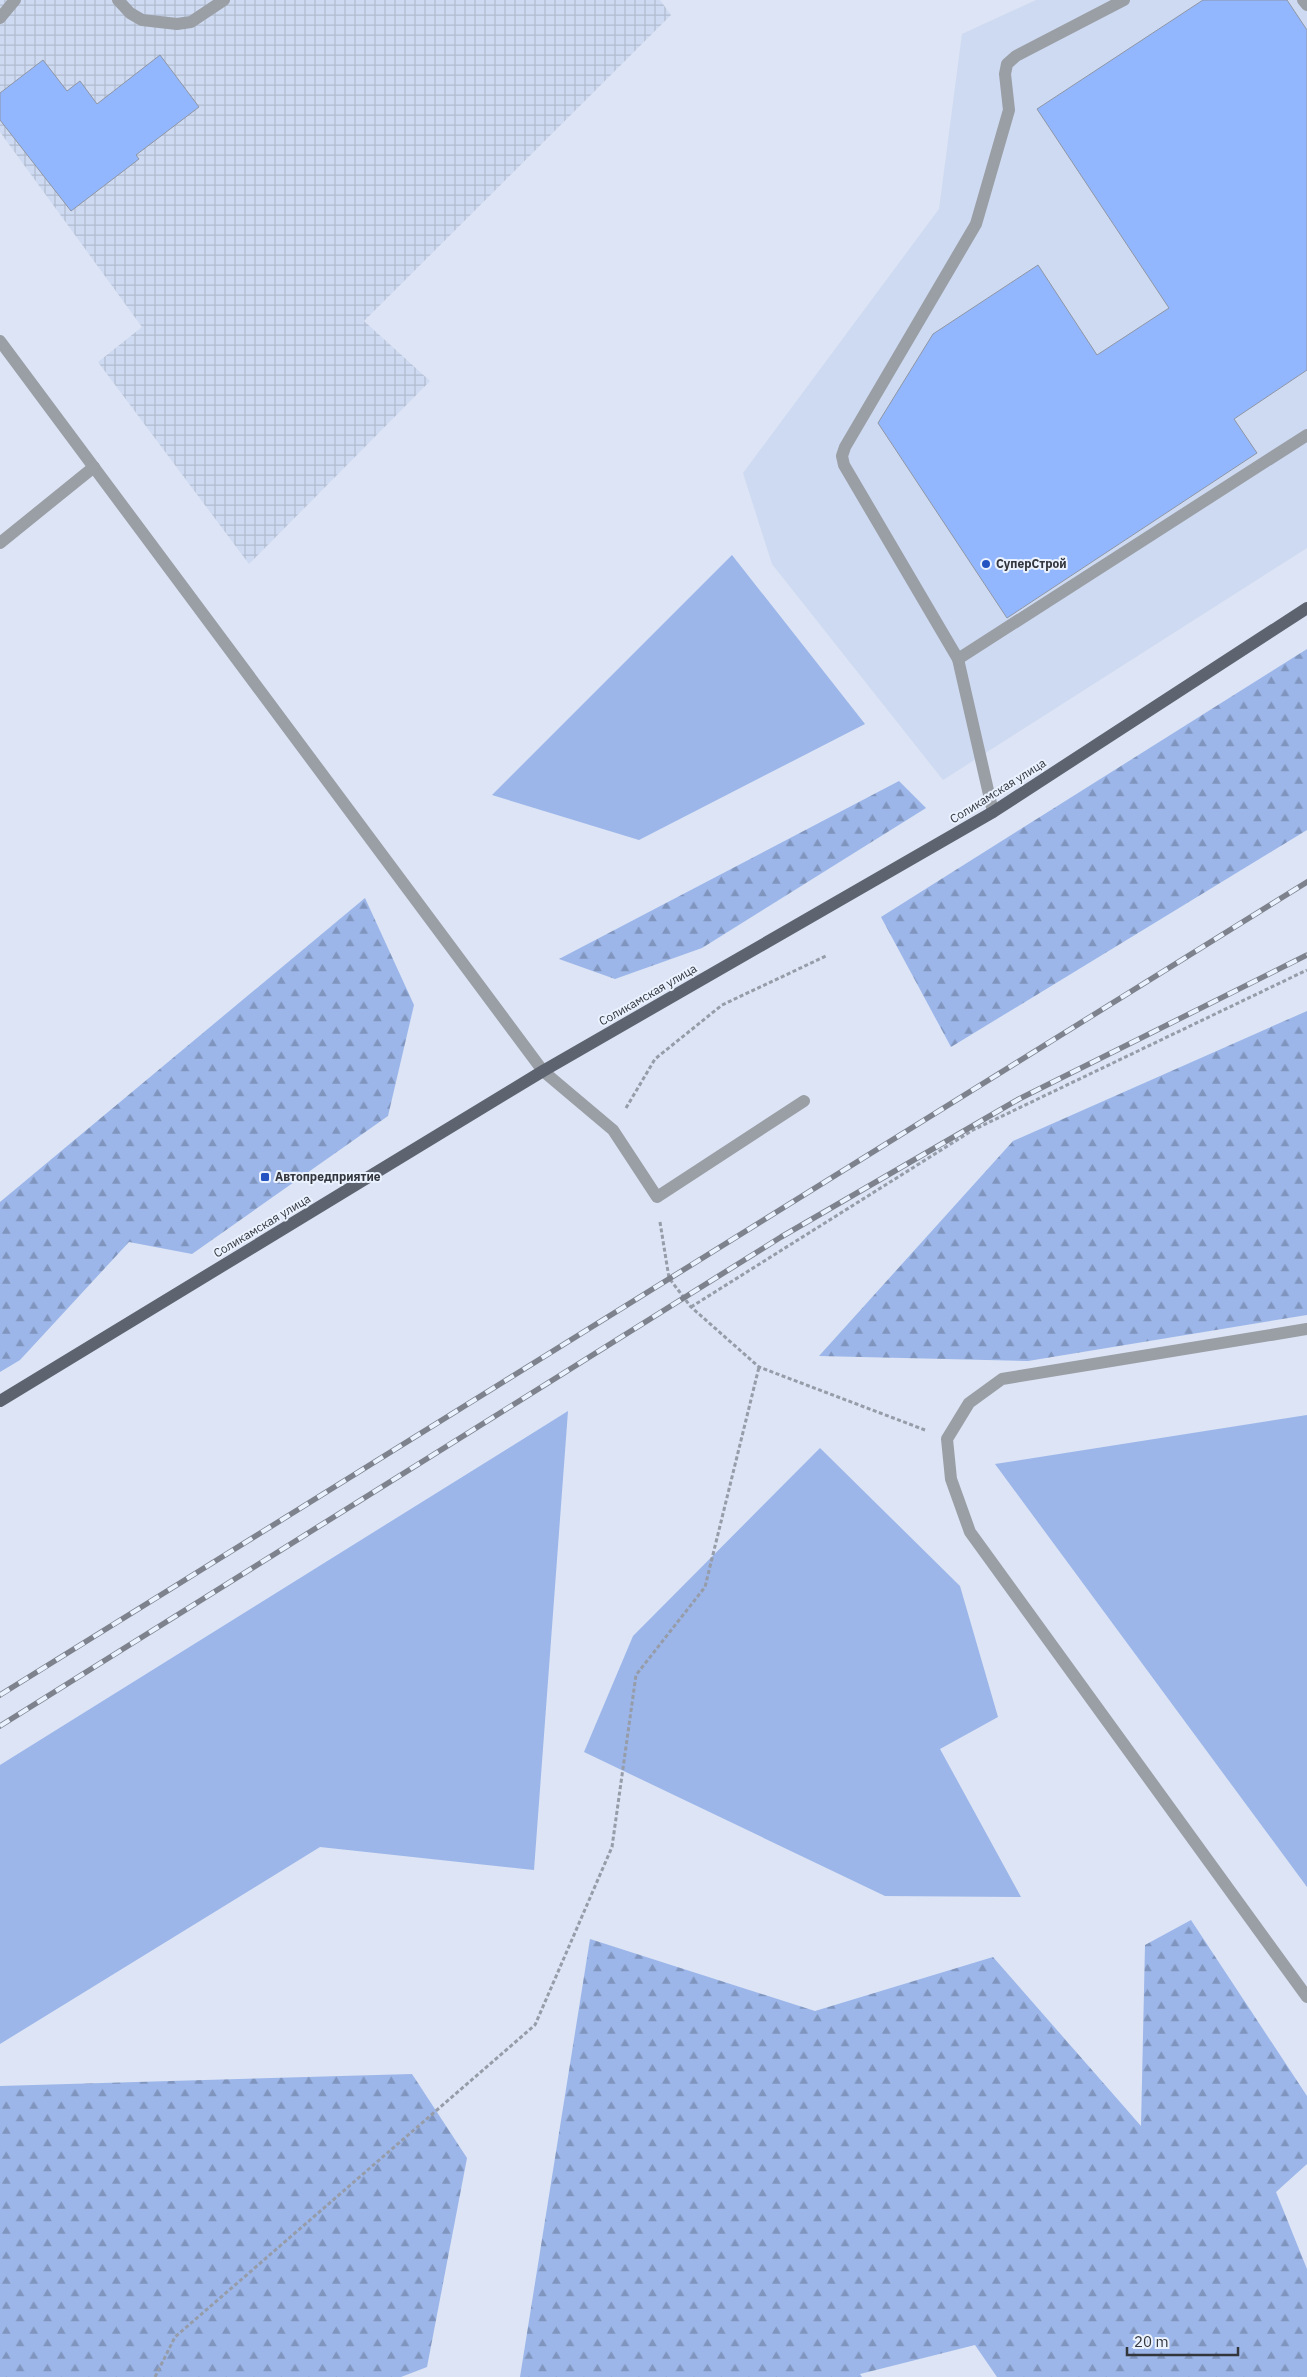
<svg xmlns="http://www.w3.org/2000/svg" width="1307" height="2377" viewBox="0 0 1307 2377" font-family="'IBM Plex Sans',sans-serif">
<style>
.built{fill:#cedaf1}
.industrial{fill:url(#industrial-grid)}
.green{fill:#9cb6e9}
.forest{fill:url(#forest-firs)}
.building{fill:#93b7fe;stroke:#8e96a6}
.lines{fill:none;stroke-linecap:round;stroke-linejoin:round}
.path{stroke:#969ca8;stroke-width:3;stroke-dasharray:4 2.5;stroke-linecap:butt}
.lane{stroke:#9a9ea5;stroke-width:12}
.street{stroke:#9a9ea5;stroke-width:12}
.primary{stroke:#5d6470;stroke-width:12}
.rail-casing{stroke:#7d828d;stroke-width:5.5}
.rail{stroke:#eaf2ff;stroke-width:4;stroke-dasharray:11;stroke-linecap:butt}
.poi-dot{fill:#2454c2;stroke:#eaf2ff;stroke-width:2}
.labels{text-anchor:middle;stroke-width:4;stroke-linejoin:round;paint-order:stroke}
.poi-label{font-size:12px;font-weight:bold;fill:#33363c;stroke:#eaf2ff;text-anchor:start}
.street-label{font-size:12px;fill:#33363c;stroke:#eaf2ff}
</style>
<defs>
<pattern id="industrial-grid" width="8" height="8" patternUnits="userSpaceOnUse" patternTransform="scale(1.25)"><rect width="8" height="8" fill="#cedaf1"/><path d="M0 4h8M4 0v8" fill="none" stroke="#b1bcd0"/></pattern>
<pattern id="forest-firs" width="22" height="20" patternUnits="userSpaceOnUse" patternTransform="scale(1.25)"><rect width="22" height="20" fill="#9cb6e9"/><path d="M5 1l3.5 6h-7zM16 11l3.5 6h-7z" fill="#8095be"/></pattern>
</defs>
<rect width="100%" height="100%" fill="#dce4f5"/>
<!-- built -->
<path class="built" d="M 1036,0 L 1307,0 L 1307,548 L 943,780 L 772,564 L 743,473 L 939,209 L 962,34 Z"/>
<!-- industrial -->
<path class="industrial" d="M 0,0 L 660,0 L 671,15 L 364,321 L 430,381 L 249,564 L 98,362 L 142,327 L 0,132 Z"/>
<!-- green -->
<g class="green">
<path d="M 732,555 L 865,724 L 639,840 L 492,795 Z"/>
<path d="M 568,1411 L 534,1870 L 320,1847 L 0,2044 L 0,1765 Z"/>
<path d="M 1307,1415 L 1307,1887 L 995,1464 Z"/>
<path d="M 820,1448 L 960,1586 L 998,1717 L 940,1749 L 1021,1897 L 885,1896 L 584,1752 L 633,1636 Z"/>
</g>
<!-- forest -->
<g class="forest">
<path d="M 1307,649 L 1307,830 L 951,1047 L 881,917 Z"/>
<path d="M 899,781 L 926,808 L 702,948 L 615,979 L 559,959 Z"/>
<path d="M 365,898 L 414,1005 L 388,1116 L 192,1254 L 129,1242 L 20,1360 L 0,1372 L 0,1202 Z"/>
<path d="M 1307,1011 L 1307,1315 L 1028,1361 L 819,1356 L 1013,1141 Z"/>
<path d="M 1191,1920 L 1307,2096 L 1307,2164 L 1276,2192 L 1307,2269 L 1307,2377 L 997,2377 L 975,2345 L 860,2374 L 862,2377 L 520,2377 L 590,1939 L 815,2011 L 993,1957 L 1141,2126 L 1145,1945 Z"/>
<path d="M 412,2074 L 467,2158 L 427,2367 L 401,2377 L 0,2377 L 0,2086 Z"/>
</g>
<!-- building -->
<g class="building">
<path d="M 1203,0 L 1287,0 L 1307,30 L 1307,370 L 1234,419 L 1257,453 L 1007,618 L 878,423 L 933,334 L 1038,265 L 1097,355 L 1169,308 L 1037,109 Z"/>
<path d="M 160,55 L 199,107 L 136,155 L 139,159 L 71,211 L 0,120 L 0,93 L 43,60 L 67,91 L 80,81 L 97,104 Z"/>
</g>
<g class="lines">
<!-- path -->
<g class="path">
<path d="M 626,1108 L 655,1059 L 722,1005 L 826,956"/>
<path d="M 660,1222 L 669,1278 L 691,1307 L 759,1367 L 925,1430"/>
<path d="M 691,1307 L 973,1130 L 1307,970"/>
<path d="M 155,2377 L 175,2337 L 535,2025 L 612,1847 L 636,1675 L 705,1587 L 759,1367"/>
</g>
<!-- lane -->
<g class="lane">
<path d="M 118,0 L 130,13 L 142,20 L 177,24 L 191,22 L 224,0"/>
<path d="M 1303,0 L 1307,5"/>
<path d="M 0,18 L 15,0"/>
<path d="M 0,341 L 543,1071 L 613,1130 L 657,1197 L 804,1101"/>
<path d="M 0,543 L 94,467"/>
<path d="M 958,659 L 1307,435"/>
<path d="M 993,812 L 958,659 L 844,465 L 842,456 L 845,447 L 976,224 L 1009,110 L 1005,74 L 1007,64 L 1016,56 L 1124,0"/>
</g>
<!-- street -->
<path class="street" d="M 1307,1329 L 1002,1379 L 969,1403 L 947,1439 L 951,1479 L 970,1532 L 1307,1997"/>
<!-- primary -->
<path class="primary" d="M 0,1401 L 543,1071 L 993,812 L 1307,608"/>
<defs>
<g id="rail">
<path d="M 0,1695 L 1307,882"/>
<path d="M 0,1726 L 781,1237 L 1019,1099 L 1307,955"/>
</g>
</defs>
<!-- rail casing -->
<use href="#rail" class="rail-casing"/>
<!-- rail -->
<use href="#rail" class="rail"/>
</g>
<!-- markers -->
<g class="poi-dot">
<circle cx="986" cy="564" r="5"/>
<rect x="260" y="1172" width="10" height="10" rx="2.5"/>
</g>
<g class="labels">
<!-- poi labels -->
<g class="poi-label">
<text x="996" y="568">СуперСтрой</text>
<text x="275" y="1181">Автопредприятие</text>
</g>
<!-- street labels -->
<g class="street-label">
<text transform="translate(998 791) rotate(-32)" y="4">Соликамская улица</text>
<text transform="translate(648 995) rotate(-30)" y="4">Соликамская улица</text>
<text transform="translate(262 1226) rotate(-31)" y="4">Соликамская улица</text>
</g>
</g>
<!-- scale -->
<path d="M1127 2347v8h111v-8" fill="none" stroke="#33363c" stroke-width="2.5"/>
<text x="1134" y="2347" font-size="15" fill="#33363c" stroke="#eaf2ff" stroke-width="4" paint-order="stroke">20 m</text>
</svg>
